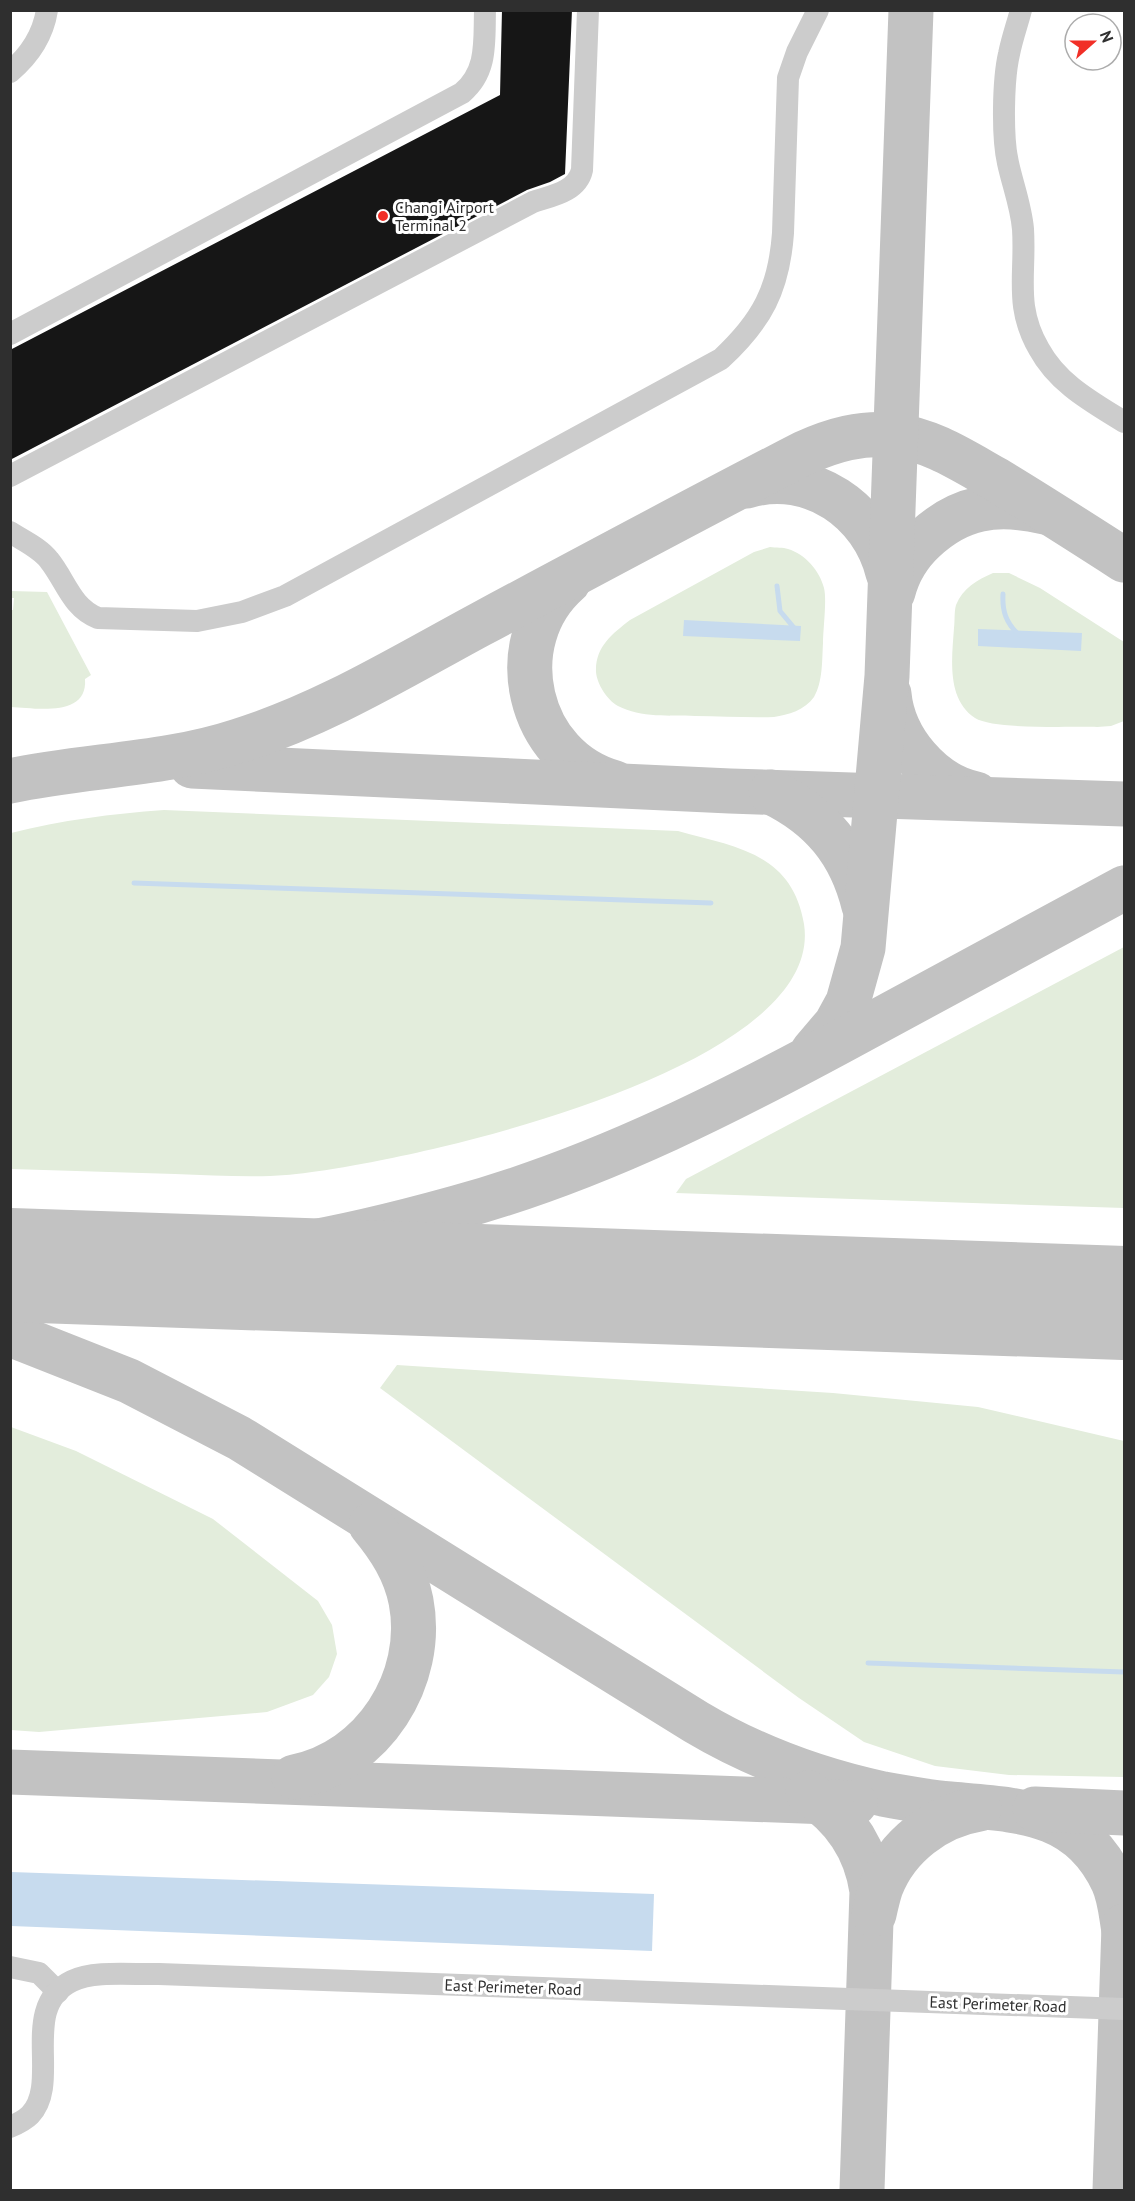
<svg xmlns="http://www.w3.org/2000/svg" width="1135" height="2201" viewBox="0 0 1135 2201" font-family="'PT Sans',sans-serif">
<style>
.green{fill:#e3eddc}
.water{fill:#c7dbee}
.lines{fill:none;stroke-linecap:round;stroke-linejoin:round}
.stream{stroke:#c7dbee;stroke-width:5}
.taxiway{stroke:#c2c2c2;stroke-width:45}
.runway{stroke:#c2c2c2;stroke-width:114}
.building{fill:#161616}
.minor{stroke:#ccc;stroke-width:22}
.poi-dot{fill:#f12f27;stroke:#fff;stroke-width:2}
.labels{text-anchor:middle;stroke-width:6;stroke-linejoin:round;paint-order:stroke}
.poi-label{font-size:16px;fill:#2f2f2f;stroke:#fff;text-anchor:start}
.street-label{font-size:16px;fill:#2f2f2f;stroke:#fff}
</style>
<rect width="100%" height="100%" fill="#fff"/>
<!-- green -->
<g class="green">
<path d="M 770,547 C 776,548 783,547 788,549 C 805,554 820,571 824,588 C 827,600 823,629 823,643 C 822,659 823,682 814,697 C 805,710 788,715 774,717 C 748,718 722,716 695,716 C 670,715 641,718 618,706 C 607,700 597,684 596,672 C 595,647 612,634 630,620 L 754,552 Z"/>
<path d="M 993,573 L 1009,573 L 1040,588 L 1124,642 L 1124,721 L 1111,726 L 1097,727 C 1071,726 994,730 975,718 C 946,699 952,657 954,628 C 955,621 954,612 956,605 C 963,588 977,580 993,573 Z"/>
<path d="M 11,591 L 47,592 L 91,675 L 85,679 C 88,718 35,708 11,707 L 10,610 L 13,610 L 14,598 L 11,598 Z"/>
<path d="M 164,810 L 678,831 C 736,847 792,853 804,924 C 827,1073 393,1166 286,1175 C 250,1178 212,1175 175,1174 C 120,1172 65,1171 11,1169 L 11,833 C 62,820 111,814 164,810 Z"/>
<path d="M 1124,947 L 1124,1208 L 676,1193 L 686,1179 Z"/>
<path d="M 397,1365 L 833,1393 L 978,1407 L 1124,1441 L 1124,1777 L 1009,1775 L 935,1766 L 864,1742 L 799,1698 L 380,1388 Z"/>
<path d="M 11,1427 L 76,1451 L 213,1519 L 318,1601 L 332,1625 L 337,1654 L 329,1677 L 313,1695 L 267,1712 L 39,1732 L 11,1730 Z"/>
</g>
<!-- water -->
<g class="water">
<path d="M 684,620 L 801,626 L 800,641 L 683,636 Z"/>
<path d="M 978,629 L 1082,633 L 1081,651 L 978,646 Z"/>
<path d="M 11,1872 L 654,1894 L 652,1951 L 11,1926 Z"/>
</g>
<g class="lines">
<!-- stream -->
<g class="stream">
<path d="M 777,586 L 780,611 L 795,629"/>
<path d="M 1003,594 C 1002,611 1006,623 1019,635"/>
<path d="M 134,883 L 711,903"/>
<path d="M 868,1663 L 1124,1672"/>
</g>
<!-- taxiway -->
<g class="taxiway">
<path d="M 747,486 C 811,467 873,511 888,573"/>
<path d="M 568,582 C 500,642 527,759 615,783"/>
<path d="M 893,592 C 898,572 909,554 924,540 C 960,506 997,501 1045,512"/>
<path d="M 889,694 C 893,739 931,785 976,794"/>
<path d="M 192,766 L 730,791 L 1124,804"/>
<path d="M 10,781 C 85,765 165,765 238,741 C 323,715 401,667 479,625 C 587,567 695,509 804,453 C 833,440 861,432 893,435 C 932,440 963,461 997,480 C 1040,506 1082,533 1124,560"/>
<path d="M 771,792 C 821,816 851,852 864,906"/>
<path d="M 813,1051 L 836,1024 L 848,1002 L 863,948 L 887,676 L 911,10"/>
<path d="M 48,1266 C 129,1260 211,1259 291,1246 C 346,1237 402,1223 456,1208 C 602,1168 737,1098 869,1026 C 954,980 1039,934 1124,888"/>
<path d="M 10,1334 L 129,1381 L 239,1438 L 696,1722 C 753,1756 818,1780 883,1794 C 905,1798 928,1802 950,1804 C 1018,1810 1080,1810 1113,1882 C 1120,1897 1121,1914 1124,1931"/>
<path d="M 10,1772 L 855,1803"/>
<path d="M 294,1777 C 373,1762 426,1679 411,1601 C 405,1571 390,1548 371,1525"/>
<path d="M 808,1793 C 844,1816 866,1849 872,1891 L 862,2190"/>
<path d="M 1035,1809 L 1124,1813"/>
<path d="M 874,1914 C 876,1905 878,1896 881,1887 C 897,1846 936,1816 979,1809"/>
<path d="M 1115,2190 L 1124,1926"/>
</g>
<!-- runway -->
<path class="runway" d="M 10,1265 L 1124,1303"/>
</g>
<!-- building -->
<path class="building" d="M 502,10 L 572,10 L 565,174 L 550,182 L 527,190 L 10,460 L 10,350 L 500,95 Z"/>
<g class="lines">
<!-- minor -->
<g class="minor">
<path d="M 1021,10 C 1017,25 1012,39 1009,54 C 1003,80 1002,137 1008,163 C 1013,186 1021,206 1023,229 C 1026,275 1014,306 1039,349 C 1058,384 1092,402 1124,422"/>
<path d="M 10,72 C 29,56 43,35 47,10"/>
<path d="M 10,334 L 462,93 C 488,71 484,42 485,10"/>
<path d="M 10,476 L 533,202 C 551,196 577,192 582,170 L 588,10"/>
<path d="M 10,532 C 24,541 40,548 49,560 C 66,581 71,607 98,618 L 197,621 L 242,612 L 285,596 L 721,359 C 762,321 779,289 783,233 L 788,78 L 797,52 L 818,10"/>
<path d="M 10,1967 L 39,1973 L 58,1992"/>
<path d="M 10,2127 C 17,2124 25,2120 30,2115 C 62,2082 18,2007 72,1981 C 94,1970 134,1975 159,1974 L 1124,2009"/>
</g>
</g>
<!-- markers -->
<circle class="poi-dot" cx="383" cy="216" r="6"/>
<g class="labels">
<!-- poi labels -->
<g class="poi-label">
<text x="395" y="213">Changi Airport<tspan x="395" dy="18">Terminal 2</tspan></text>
</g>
<!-- street labels -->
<g class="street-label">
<text transform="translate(513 1987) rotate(2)" y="6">East Perimeter Road</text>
<text transform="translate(998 2004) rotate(2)" y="6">East Perimeter Road</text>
</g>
</g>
<!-- border -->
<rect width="1135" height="2201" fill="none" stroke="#2f2f2f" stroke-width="24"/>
<!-- north arrow -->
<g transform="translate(1093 42) rotate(69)"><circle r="28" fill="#ffffff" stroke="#acacac" stroke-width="1.5"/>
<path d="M0-4.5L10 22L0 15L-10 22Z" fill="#f12f27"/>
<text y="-9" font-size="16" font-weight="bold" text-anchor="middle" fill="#2f2f2f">N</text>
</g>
</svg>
